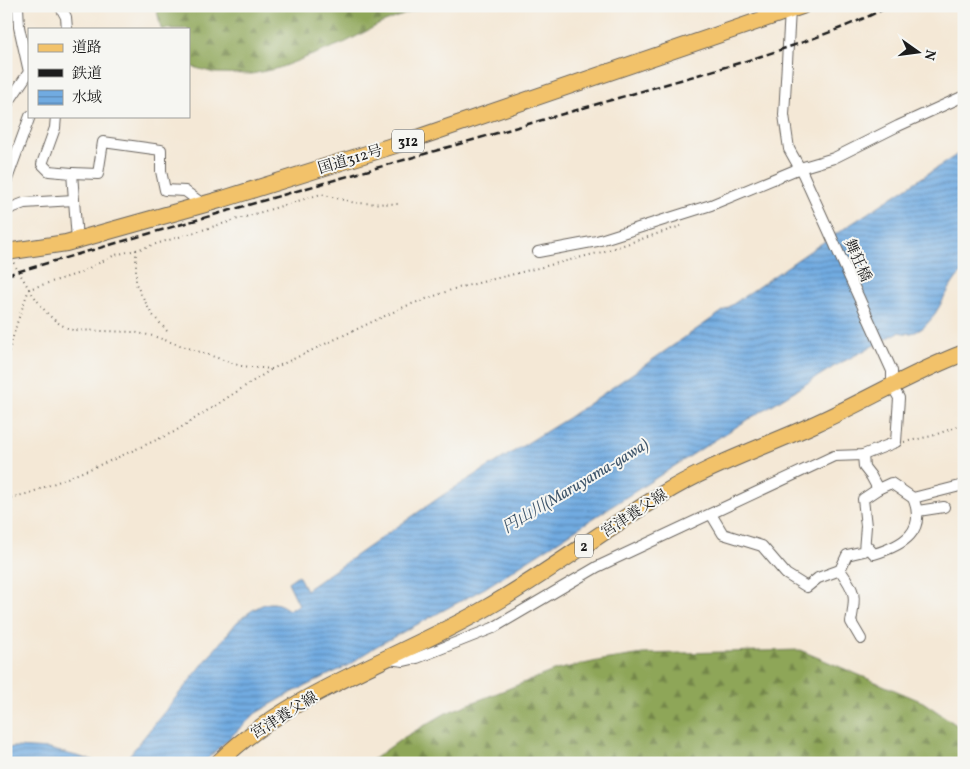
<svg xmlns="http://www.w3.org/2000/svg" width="970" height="769" viewBox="0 0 970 769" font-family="Vollkorn,'Noto Serif JP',serif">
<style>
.forest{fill:url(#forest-firs);stroke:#55613a}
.water{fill:url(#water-rules);stroke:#46647e}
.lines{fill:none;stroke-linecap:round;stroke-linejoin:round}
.minor-casing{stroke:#68635d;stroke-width:12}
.primary-casing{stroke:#68635d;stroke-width:18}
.trunk-casing{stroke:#68635d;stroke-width:18}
.path{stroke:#68635d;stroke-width:2;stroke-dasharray:1 4;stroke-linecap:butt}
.minor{stroke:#fff;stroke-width:10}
.primary{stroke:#f2c26a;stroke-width:16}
.trunk{stroke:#f2c26a;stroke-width:16}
.rail{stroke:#1c1c1c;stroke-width:2.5;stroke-dasharray:8 4;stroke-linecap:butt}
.labels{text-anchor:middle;stroke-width:4;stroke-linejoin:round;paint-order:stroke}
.shield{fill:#f6f6f2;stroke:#5d5d5c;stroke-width:1}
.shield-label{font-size:14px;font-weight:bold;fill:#1c1c1c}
.street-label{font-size:15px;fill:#1c1c1c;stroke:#f6f6f2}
.water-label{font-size:16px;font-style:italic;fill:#3e556b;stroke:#f6f6f2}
</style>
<defs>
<pattern id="forest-firs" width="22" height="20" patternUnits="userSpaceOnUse" patternTransform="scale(1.25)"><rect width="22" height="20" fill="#8ea659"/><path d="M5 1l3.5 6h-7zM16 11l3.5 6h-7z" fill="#738649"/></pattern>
<pattern id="water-rules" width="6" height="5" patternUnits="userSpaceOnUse" patternTransform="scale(1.25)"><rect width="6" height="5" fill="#71abe1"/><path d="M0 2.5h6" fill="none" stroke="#5c8ab6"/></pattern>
</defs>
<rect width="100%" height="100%" fill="#f6f6f2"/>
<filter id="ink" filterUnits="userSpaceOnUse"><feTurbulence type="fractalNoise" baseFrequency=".02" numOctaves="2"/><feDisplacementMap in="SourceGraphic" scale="10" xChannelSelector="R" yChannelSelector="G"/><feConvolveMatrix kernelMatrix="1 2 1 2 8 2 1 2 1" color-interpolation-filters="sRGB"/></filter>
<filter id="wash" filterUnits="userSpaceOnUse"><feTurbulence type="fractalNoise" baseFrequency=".0096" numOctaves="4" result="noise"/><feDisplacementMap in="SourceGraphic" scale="20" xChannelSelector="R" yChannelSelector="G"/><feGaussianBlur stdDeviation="1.12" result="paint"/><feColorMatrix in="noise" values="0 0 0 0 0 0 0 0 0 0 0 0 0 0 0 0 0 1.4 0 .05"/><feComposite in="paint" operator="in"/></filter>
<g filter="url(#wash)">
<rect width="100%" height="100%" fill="#f4e8d6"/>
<!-- forest -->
<g class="forest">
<path d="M 156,6 L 426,6 L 380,24 L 346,42 L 279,68 L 252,74 L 214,73 L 189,66 L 189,29 L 161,29 Z"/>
<path d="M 800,650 L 923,702 L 964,730 L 964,763 L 368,763 L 403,738 L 446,713 L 556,670 L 602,660 L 643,654 Z"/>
</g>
<!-- water -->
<g class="water">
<path d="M 964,150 L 964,271 C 943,285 934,343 899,332 L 835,366 L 715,440 L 485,588 L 375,647 L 357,659 L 353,663 L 291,693 L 256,713 L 203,763 L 123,763 L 237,622 C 247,614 264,599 278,604 C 282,605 286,608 289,610 L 299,605 L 288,582 L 298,575 L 306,590 L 443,495 L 568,418 L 810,251 Z"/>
<path d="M 15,747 L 49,749 L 92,760 L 97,763 L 6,763 L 6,748 Z"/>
</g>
</g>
<g filter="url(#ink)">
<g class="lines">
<defs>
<g id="minor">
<path d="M 60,6 L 66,17 L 67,29"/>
<path d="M 6,106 L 29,72 L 19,27 L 18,6"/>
<path d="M 56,116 L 55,128 L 42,164 L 49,171 L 72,173 L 77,240"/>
<path d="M 72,173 L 98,174 L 103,142 L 161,150 L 161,171 L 165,190 L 185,191 L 204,205"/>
<path d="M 6,182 L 30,116"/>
<path d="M 6,210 L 24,203 L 74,200"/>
<path d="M 538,252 L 597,241 L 711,205 L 800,168 L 834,158 L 898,126 L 964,96"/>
<path d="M 863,455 L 864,467 L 871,476 L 878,489 L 891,483 L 913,498 L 964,485"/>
<path d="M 918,511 L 944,507"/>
<path d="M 711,514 L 723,534 L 762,546 L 786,574 L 807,587 L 818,578 L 840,570 L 847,555 L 864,551 L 866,526 L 863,499 L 878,489"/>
<path d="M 865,544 L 874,554 C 904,545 927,531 913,498"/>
<path d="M 840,570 C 856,592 856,596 851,622 L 861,639"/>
<path d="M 388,659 L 404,661 L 417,658 L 493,628 L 597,567 L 834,456 L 863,455 L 896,442 L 899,398 L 892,386 L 892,371 L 803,174 L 789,149 L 784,115 L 790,10"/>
</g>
<path id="primary" d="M 218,763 C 290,691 401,658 488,607 C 548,573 602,531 661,495 C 709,465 765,447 817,423 C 866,401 913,372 964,353"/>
<path id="trunk" d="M 6,252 L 66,243 L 223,199 L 408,141 L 802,6"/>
</defs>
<!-- minor casing -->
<use href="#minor" class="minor-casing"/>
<!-- primary casing -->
<use href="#primary" class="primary-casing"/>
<!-- trunk casing -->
<use href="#trunk" class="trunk-casing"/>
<!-- path -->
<g class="path">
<path d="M 136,250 L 321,194 L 355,203 L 399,204"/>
<path d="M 167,331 L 151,313 L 136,284 L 136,250 L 115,255 L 77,274 L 29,289 C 42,307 51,323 73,330 L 133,332 L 153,336 L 241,366 L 272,369 L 406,306 L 454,289 L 602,252 L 681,226"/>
<path d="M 6,361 L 17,323 L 29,289 L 13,262"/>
<path d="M 904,442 L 932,436 L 964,424"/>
<path d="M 6,499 L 30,493 L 112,460 L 174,432 L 272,369"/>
</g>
<!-- minor -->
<use href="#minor" class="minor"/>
<!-- primary -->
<use href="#primary" class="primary"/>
<!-- trunk -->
<use href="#trunk" class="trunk"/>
<!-- rail -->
<path class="rail" d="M 6,275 L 746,61 C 796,45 844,29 890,6"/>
</g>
</g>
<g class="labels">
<!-- shield labels -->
<g class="shield">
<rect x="392" y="129.5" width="32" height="23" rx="4"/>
<rect x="575" y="534.5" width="18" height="23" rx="4"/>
</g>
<g class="shield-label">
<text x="408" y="146">312</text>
<text x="584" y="551">2</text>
</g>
<!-- street labels -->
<g class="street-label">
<text transform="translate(350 159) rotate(-17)" y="5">国道312号</text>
<text transform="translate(858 260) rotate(66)" y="5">舞狂橋</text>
<text transform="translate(634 513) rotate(-33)" y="5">宮津養父線</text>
<text transform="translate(284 715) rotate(-32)" y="5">宮津養父線</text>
</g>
<!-- water labels -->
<g class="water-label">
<text transform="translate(575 485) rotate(-31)" y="6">円山川(Maruyama-gawa)</text>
</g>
</g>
<!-- margin -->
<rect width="970" height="769" fill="none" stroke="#f6f6f2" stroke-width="25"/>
<!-- legend -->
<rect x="28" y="28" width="162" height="90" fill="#f6f6f2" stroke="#9f9f9c"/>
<rect x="38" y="44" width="25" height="8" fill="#f2c26a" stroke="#9f9f9c"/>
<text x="72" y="52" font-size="15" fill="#1c1c1c">道路</text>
<rect x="38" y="69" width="25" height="8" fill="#1c1c1c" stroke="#9f9f9c"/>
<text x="72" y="78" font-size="15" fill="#1c1c1c">鉄道</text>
<rect x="38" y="90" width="25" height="15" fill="url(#water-rules)" stroke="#9f9f9c"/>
<text x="72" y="102" font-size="15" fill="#1c1c1c">水域</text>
<!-- north arrow -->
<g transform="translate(918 52) rotate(104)" stroke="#f6f6f2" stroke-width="4" paint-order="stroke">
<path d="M0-4L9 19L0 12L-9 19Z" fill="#1c1c1c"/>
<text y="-8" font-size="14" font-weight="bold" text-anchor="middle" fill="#1c1c1c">N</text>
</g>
</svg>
